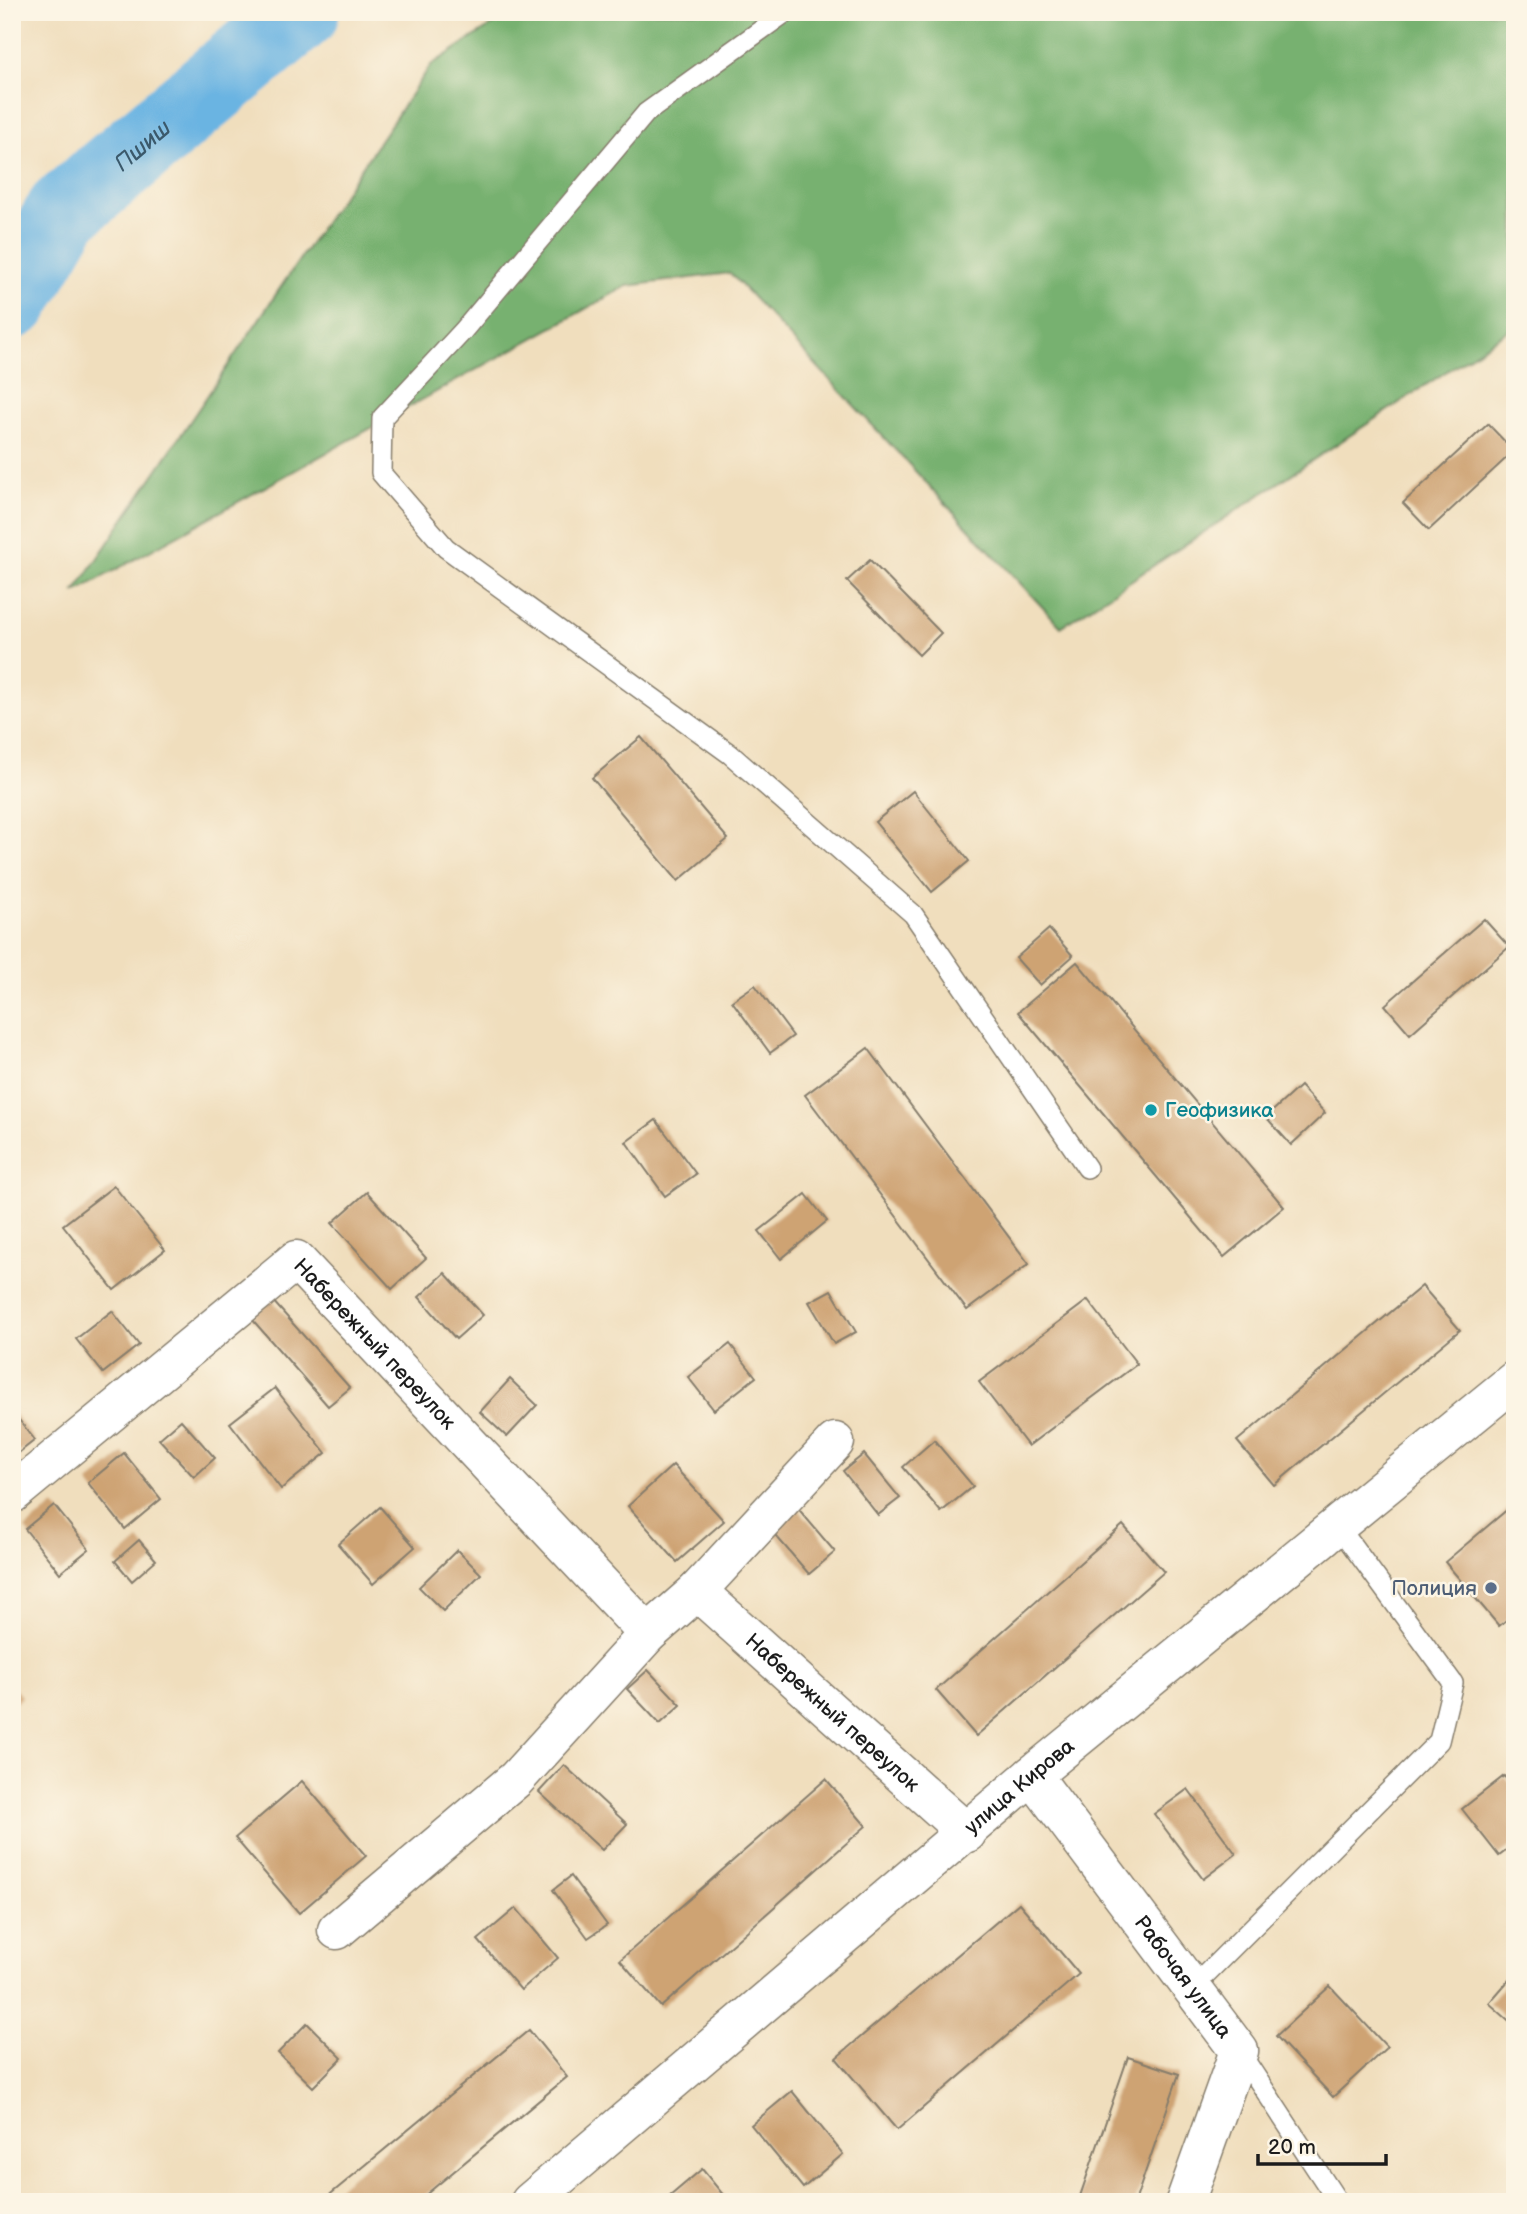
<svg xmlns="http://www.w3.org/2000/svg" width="1527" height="2214" viewBox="0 0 1527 2214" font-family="'Balsamiq Sans',sans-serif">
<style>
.forest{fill:#77b170;stroke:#4a6646;stroke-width:2}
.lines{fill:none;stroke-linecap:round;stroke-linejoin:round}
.river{stroke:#6ab4e2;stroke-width:77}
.building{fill:#cea373}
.lane-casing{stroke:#867d6c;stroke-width:22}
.street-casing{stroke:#867d6c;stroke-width:41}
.lane{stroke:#fff;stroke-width:19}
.street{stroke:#fff;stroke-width:38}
.culture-dot{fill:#0f9aa8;stroke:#fcf5e5;stroke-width:2.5}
.service-dot{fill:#5c6f8a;stroke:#fcf5e5;stroke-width:2.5}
.labels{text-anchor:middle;stroke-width:5;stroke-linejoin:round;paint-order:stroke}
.culture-label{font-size:21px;fill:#0d838f;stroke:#fcf5e5;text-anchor:start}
.street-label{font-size:21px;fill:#1c1c1c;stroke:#fcf5e5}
.service-label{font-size:21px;fill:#4e5e75;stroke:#fcf5e5;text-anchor:end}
.water-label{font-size:23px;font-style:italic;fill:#3b596b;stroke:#fcf5e5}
</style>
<rect width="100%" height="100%" fill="#fcf5e5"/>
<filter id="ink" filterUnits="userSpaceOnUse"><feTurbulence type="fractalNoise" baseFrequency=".0143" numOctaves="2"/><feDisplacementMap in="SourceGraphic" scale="14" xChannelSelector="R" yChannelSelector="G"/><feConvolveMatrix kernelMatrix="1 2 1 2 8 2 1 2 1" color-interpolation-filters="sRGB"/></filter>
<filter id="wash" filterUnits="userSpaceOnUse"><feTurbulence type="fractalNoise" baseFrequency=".00686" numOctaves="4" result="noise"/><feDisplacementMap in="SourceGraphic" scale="28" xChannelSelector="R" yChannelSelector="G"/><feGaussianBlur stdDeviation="1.57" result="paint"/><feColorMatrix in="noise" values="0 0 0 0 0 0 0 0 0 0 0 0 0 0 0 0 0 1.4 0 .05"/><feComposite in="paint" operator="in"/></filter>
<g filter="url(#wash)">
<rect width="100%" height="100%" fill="#f0debd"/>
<!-- forest -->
<path class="forest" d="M 512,12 L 1515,12 L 1515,326 L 1061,627 L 730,273 L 627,286 L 74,593 L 431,65 Z"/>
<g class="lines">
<!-- river -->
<path class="river" id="s1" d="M 12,301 L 64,211 L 301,12"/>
</g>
<g id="blocks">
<!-- building -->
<g class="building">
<path d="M 1488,424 L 1514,451 L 1429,530 L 1403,503 Z"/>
<path d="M 870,560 L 941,633 L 919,655 L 847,581 Z"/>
<path d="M 641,737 L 728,839 L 678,881 L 592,778 Z"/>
<path d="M 913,791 L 969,861 L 932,892 L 875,822 Z"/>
<path d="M 1484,919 L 1509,947 L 1410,1034 L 1385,1005 Z"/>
<path d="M 1049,929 L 1073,956 L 1040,985 L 1016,958 Z"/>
<path d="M 1077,962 L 1284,1207 L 1224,1257 L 1018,1012 Z"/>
<path d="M 755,985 L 793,1036 L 770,1053 L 732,1001 Z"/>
<path d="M 868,1048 L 1029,1264 L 967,1310 L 805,1095 Z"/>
<path d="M 1300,1086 L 1325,1113 L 1291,1145 L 1266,1117 Z"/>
<path d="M 656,1120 L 696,1174 L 665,1196 L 626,1142 Z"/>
<path d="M 114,1186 L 165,1250 L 114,1290 L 63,1225 Z"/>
<path d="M 367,1192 L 426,1258 L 392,1289 L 332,1223 Z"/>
<path d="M 806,1194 L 827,1221 L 781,1259 L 759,1231 Z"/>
<path d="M 445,1273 L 483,1315 L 456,1339 L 419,1297 Z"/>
<path d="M 1422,1286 L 1460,1330 L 1274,1485 L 1237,1441 Z"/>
<path d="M 831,1290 L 856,1332 L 834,1344 L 809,1302 Z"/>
<path d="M 272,1300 L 350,1388 L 328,1406 L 251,1318 Z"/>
<path d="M 1088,1300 L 1137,1364 L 1028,1446 L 979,1382 Z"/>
<path d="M 112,1311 L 139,1345 L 103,1373 L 76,1339 Z"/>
<path d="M 730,1344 L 756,1377 L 714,1410 L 688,1377 Z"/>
<path d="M 510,1379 L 537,1405 L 507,1437 L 480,1412 Z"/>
<path d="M 275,1388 L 326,1453 L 281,1489 L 230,1423 Z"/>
<path d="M 12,1411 L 35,1440 L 12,1458 Z"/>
<path d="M 181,1420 L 215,1458 L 194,1477 L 159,1439 Z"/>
<path d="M 934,1440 L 973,1486 L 941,1512 L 903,1467 Z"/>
<path d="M 124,1453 L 161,1499 L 125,1529 L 88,1483 Z"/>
<path d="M 864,1454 L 900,1498 L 878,1515 L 843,1471 Z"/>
<path d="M 673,1465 L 724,1521 L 677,1562 L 628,1506 Z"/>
<path d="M 1515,1503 L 1515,1613 L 1499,1626 L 1445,1562 Z"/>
<path d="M 54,1505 L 89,1549 L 60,1573 L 25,1529 Z"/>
<path d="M 796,1506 L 835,1552 L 809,1574 L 770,1529 Z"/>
<path d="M 380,1507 L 415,1547 L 373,1584 L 338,1544 Z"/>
<path d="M 1123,1525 L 1164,1572 L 976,1736 L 936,1690 Z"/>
<path d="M 139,1540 L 156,1560 L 132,1581 L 115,1561 Z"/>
<path d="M 457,1550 L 481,1574 L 443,1611 L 419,1587 Z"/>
<path d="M 648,1670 L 681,1705 L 660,1724 L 627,1689 Z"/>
<path d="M 12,1686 L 22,1697 L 12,1706 Z"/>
<path d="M 564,1765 L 627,1824 L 602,1850 L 539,1792 Z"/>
<path d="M 1504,1776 L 1515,1789 L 1515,1844 L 1499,1856 L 1462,1809 Z"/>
<path d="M 826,1779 L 866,1826 L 661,2007 L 620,1960 Z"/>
<path d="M 302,1781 L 366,1856 L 299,1913 L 235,1838 Z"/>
<path d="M 1188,1789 L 1236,1854 L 1203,1879 L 1154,1814 Z"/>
<path d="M 571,1876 L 607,1925 L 588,1938 L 553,1890 Z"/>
<path d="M 1019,1903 L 1079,1974 L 897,2130 L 836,2058 Z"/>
<path d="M 516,1908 L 558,1958 L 521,1990 L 478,1940 Z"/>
<path d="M 1515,1973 L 1515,2026 L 1489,2003 Z"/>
<path d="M 1330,1986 L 1387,2047 L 1333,2097 L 1276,2036 Z"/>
<path d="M 307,2023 L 342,2058 L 313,2087 L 278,2053 Z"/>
<path d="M 529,2030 L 567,2077 L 417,2202 L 321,2202 Z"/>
<path d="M 1128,2057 L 1179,2074 L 1135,2202 L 1078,2202 Z"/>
<path d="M 792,2091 L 843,2154 L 803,2188 L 751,2125 Z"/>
<path d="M 702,2169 L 729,2202 L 663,2202 Z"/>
</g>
</g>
</g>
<g filter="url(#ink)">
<use href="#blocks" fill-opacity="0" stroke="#867d6c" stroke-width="2"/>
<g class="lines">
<defs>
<g id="lane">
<path d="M 786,12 L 646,113 L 463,331 L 382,418 L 381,473 L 446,548 L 730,754 L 913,914 L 1087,1168"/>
<path d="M 1191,1989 L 1439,1741 L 1453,1683 L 1338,1526"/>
<path d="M 1239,2051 L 1338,2202"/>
</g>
<g id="street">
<path id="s2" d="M 12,1494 L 296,1260 L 648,1634"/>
<path id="s3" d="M 697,1591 L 967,1833"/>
<path id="s4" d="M 1032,1775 L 1239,2051 L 1185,2202"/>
<path d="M 337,1930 L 516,1779 L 648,1634 L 697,1591 L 835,1442"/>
<path id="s5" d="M 530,2202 L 1032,1775 L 1515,1380"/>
</g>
</defs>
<!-- lane casing -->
<use href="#lane" class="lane-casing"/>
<!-- street casing -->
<use href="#street" class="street-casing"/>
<!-- lane -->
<use href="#lane" class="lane"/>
<!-- street -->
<use href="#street" class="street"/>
</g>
</g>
<!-- markers -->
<circle class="culture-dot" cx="1151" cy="1110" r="7"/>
<circle class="service-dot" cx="1491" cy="1588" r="7"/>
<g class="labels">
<!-- culture labels -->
<g class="culture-label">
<text x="1165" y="1117">Геофизика</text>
</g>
<!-- street labels -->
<g class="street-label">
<text dy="7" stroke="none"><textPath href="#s2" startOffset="483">Набережный переулок</textPath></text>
<text dy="7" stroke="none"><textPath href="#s3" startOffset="182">Набережный переулок</textPath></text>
<text dy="7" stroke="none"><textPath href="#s5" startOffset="642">улица Кирова</textPath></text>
<text dy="7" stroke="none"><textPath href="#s4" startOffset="252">Рабочая улица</textPath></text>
</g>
<!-- service labels -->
<g class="service-label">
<text x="1477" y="1595">Полиция</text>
</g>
<!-- water labels -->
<g class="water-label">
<text dy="8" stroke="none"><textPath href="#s1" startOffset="206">Пшиш</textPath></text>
</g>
</g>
<!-- margin -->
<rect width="1527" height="2214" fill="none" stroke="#fcf5e5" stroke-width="42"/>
<!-- scale -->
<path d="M1258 2154v10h128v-10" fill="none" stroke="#1c1c1c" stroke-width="3.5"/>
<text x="1268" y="2154" font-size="21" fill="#1c1c1c" stroke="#fcf5e5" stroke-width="5" paint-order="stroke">20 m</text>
</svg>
